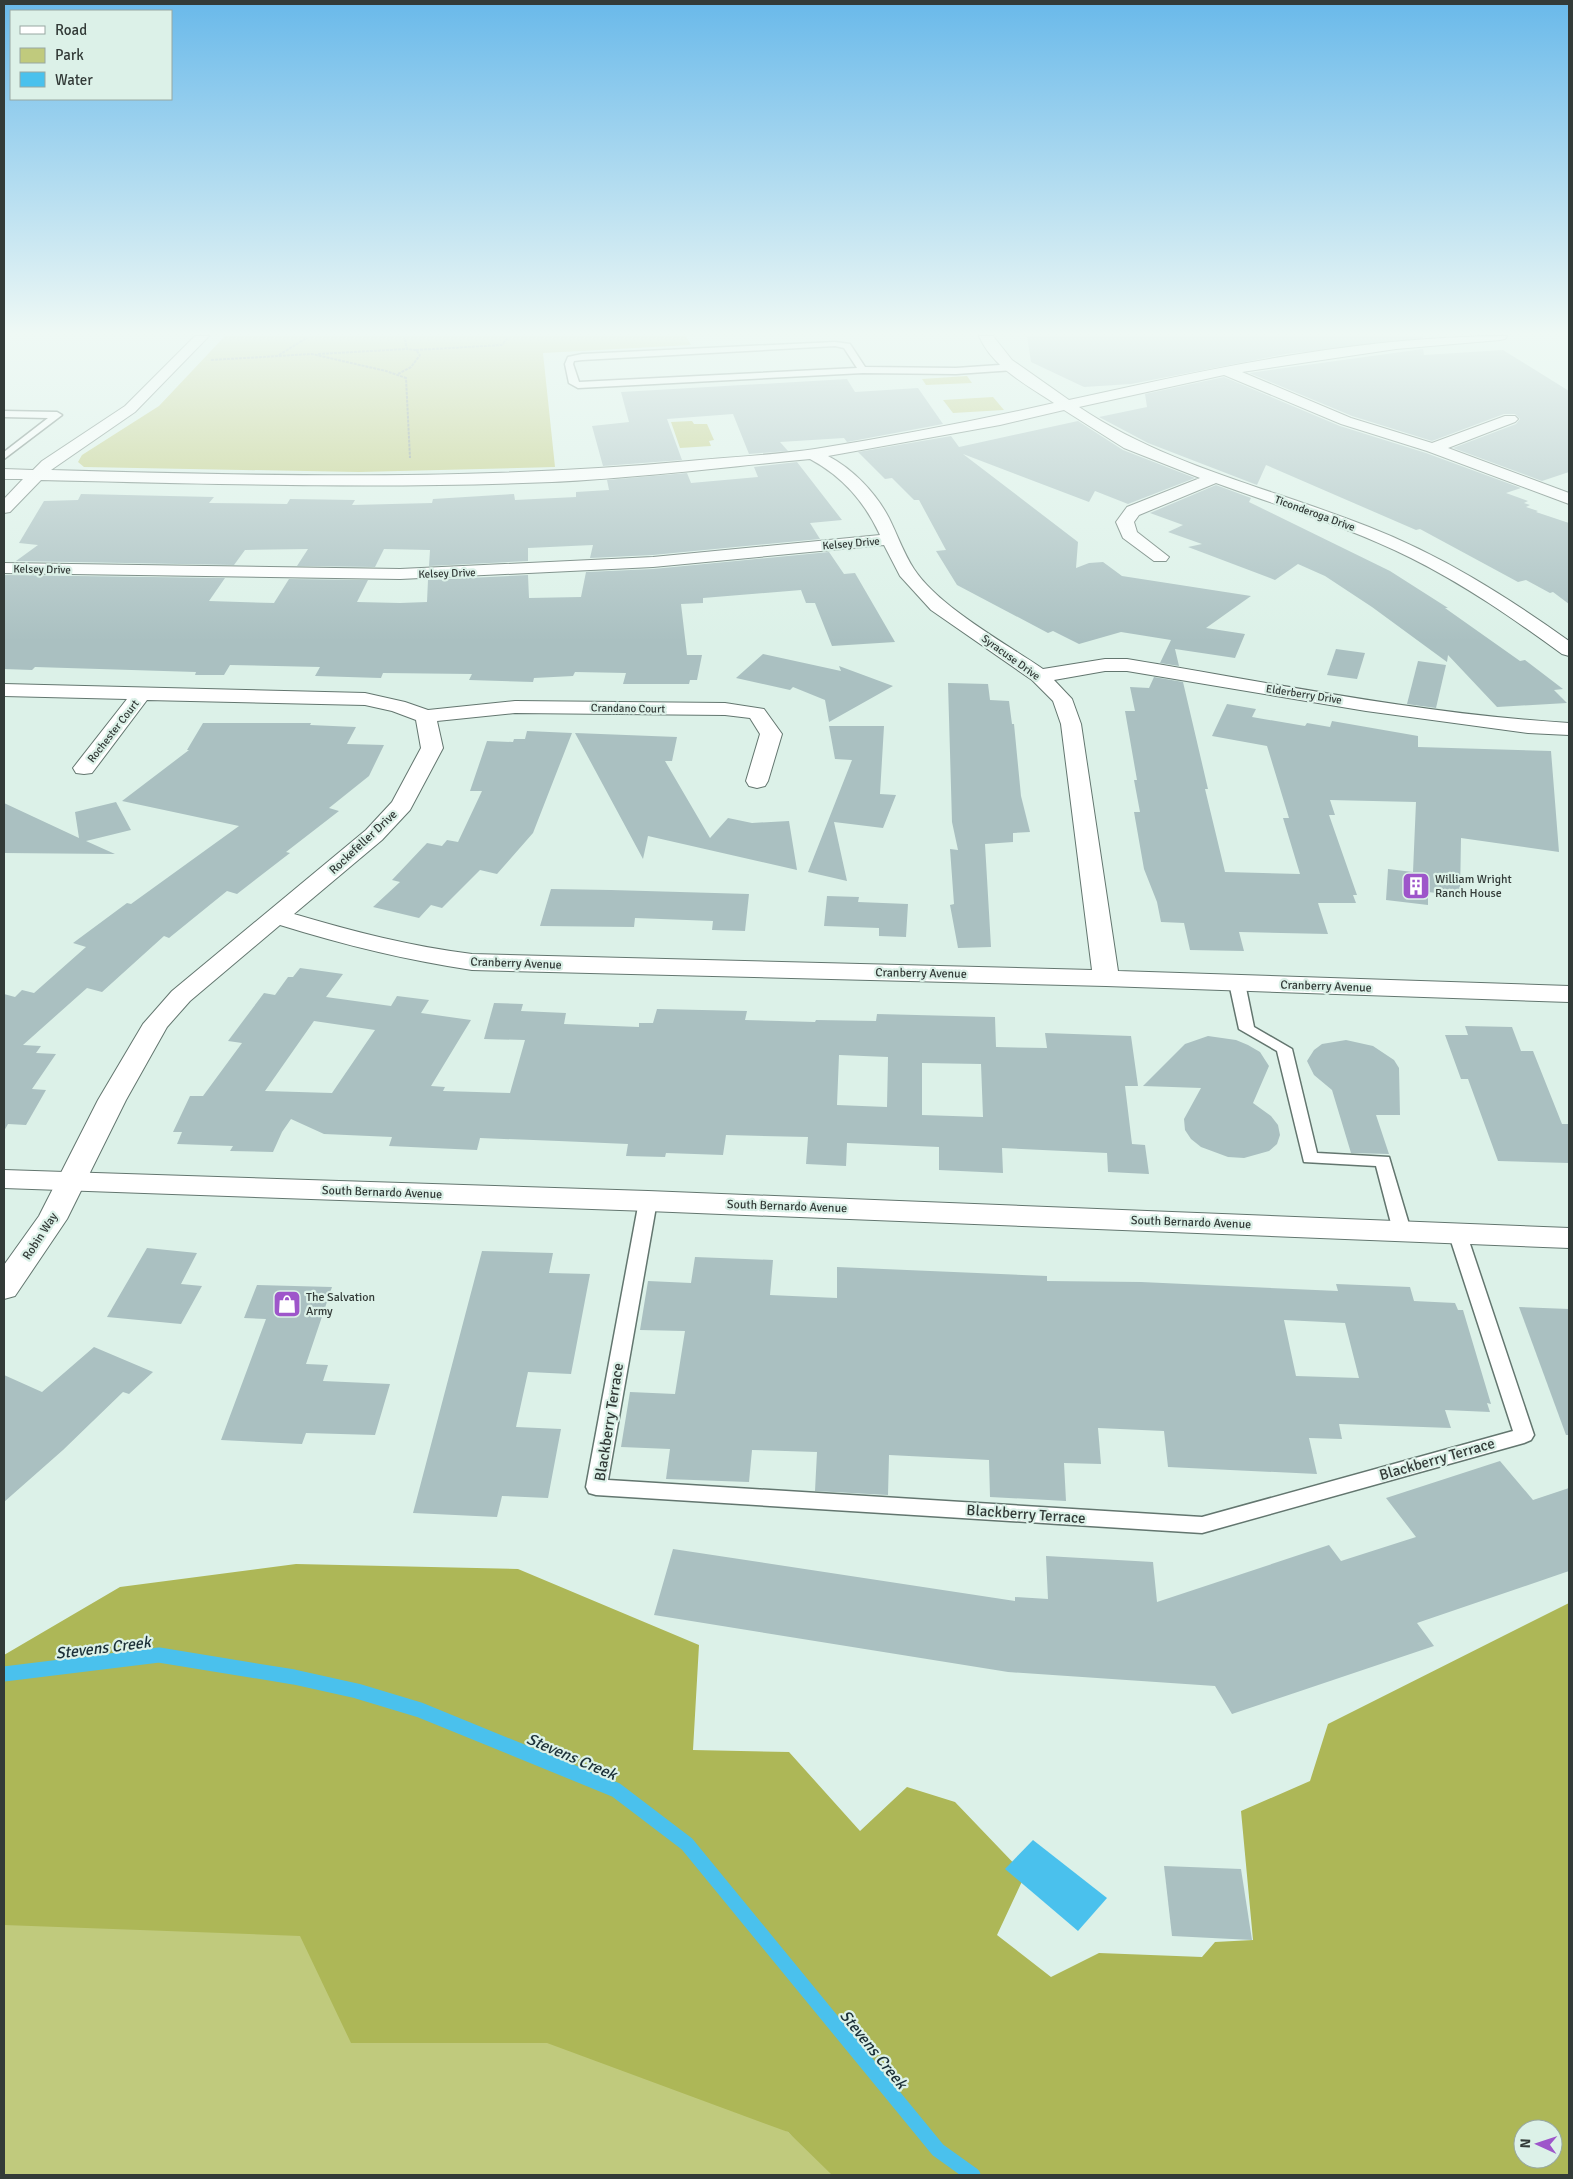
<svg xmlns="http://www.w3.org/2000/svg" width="1573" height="2179" viewBox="0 0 1573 2179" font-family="Signika,sans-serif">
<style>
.green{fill:#c0ca7d}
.forest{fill:#adb757;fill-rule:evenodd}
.water{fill:#4ac1ed}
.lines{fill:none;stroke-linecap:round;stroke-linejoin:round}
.stream{stroke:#4ac1ed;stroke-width:15}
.building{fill:#aac0c1;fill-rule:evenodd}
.service-casing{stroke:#63766f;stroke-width:3}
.minor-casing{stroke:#63766f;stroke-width:2}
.tertiary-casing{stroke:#63766f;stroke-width:2}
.path{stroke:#889690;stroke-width:2;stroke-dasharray:3 1;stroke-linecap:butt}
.service{fill:#fff;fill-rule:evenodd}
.minor{fill:#fff;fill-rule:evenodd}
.tertiary{fill:#fff;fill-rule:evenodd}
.labels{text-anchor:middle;stroke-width:4.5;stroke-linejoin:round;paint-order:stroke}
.far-street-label{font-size:11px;fill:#333b38;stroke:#dcf1e8}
.street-label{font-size:12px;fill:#333b38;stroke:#dcf1e8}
.poi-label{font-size:12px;fill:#333b38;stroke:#dcf1e8;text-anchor:start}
.near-street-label{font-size:15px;fill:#333b38;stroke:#dcf1e8}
.near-water-label{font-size:16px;font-style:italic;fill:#1b2f37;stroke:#dcf1e8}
</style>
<rect width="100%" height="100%" fill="#dcf1e8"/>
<!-- green -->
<g class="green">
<path d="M 225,336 L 686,336 L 691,345 L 543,353 L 555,467 L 359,472 L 84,467 L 78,462 L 82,455 L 159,406 Z"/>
<path d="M 967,376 L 972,383 L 926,385 L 922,379 Z"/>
<path d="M 993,397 L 1004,410 L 953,413 L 943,400 Z"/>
<path d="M 692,421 L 694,424 L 707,424 L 714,440 L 709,441 L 711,446 L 680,448 L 671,422 Z"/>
<path d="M 246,1808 L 788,2132 L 837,2175 L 4,2175 L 4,1857 Z"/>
</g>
<!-- forest -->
<path class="forest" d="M 296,1564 L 518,1569 L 699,1645 L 693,1750 L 789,1752 L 860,1831 L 907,1787 L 955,1802 L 1025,1875 L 997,1935 L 1051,1977 L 1099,1953 L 1202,1957 L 1215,1942 L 1253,1940 L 1241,1811 L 1310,1781 L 1328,1724 L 1569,1603 L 1569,2175 L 832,2175 L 788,2132 L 547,2043 L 351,2043 L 300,1936 L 4,1925 L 4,1655 L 120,1587 ZM 1523,2129 L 1553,2129 L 1553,2159 L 1523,2159 Z"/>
<!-- water -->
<path class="water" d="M 1033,1840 L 1107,1898 L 1078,1931 L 1005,1869 Z"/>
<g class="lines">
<!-- stream -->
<path class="stream" d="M 4,1674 L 159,1655 L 294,1677 L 357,1691 L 420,1710 L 616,1790 L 687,1844 L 938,2150 L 973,2175"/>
</g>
<!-- building -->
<g class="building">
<path d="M 1027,336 L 1423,336 L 1423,338 L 1286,354 L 1131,384 L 1084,387 L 1031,362 Z"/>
<path d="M 1423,349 L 1424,355 L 1503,350 L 1569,391 L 1569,472 L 1542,481 L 1453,448 L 1516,424 L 1520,419 L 1515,414 L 1504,414 L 1432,441 L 1352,416 L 1249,373 Z"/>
<path d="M 1224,377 L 1340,426 L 1426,453 L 1521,488 L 1506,493 L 1528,501 L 1524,503 L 1530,505 L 1526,507 L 1538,511 L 1536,512 L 1569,523 L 1569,604 L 1553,592 L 1550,593 L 1526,580 L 1518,582 L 1420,529 L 1416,530 L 1266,465 L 1257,485 L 1148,443 L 1099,417 L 1147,407 L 1145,394 Z"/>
<path d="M 847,379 L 855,392 L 918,388 L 943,424 L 847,442 L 844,438 L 780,442 L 788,451 L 749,454 L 733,414 L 667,419 L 682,460 L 603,466 L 592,426 L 629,422 L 621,392 Z"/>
<path d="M 1078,421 L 1123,450 L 1195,478 L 1128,504 L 1095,491 L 1089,502 L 963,454 L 1078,542 L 1076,568 L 1089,563 L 1103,562 L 1122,576 L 1251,596 L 1206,628 L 1245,634 L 1235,658 L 1175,649 L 1179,666 L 1160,663 L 1171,640 L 1121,632 L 1079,644 L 1053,631 L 1048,633 L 957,585 L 936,551 L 946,550 L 919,500 L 914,500 L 892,478 L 885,479 L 858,452 L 951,436 L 959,447 Z"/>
<path d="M 797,462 L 842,520 L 810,523 L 820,539 L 653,555 L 590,558 L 593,545 L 528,548 L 528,561 L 429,566 L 430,550 L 384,549 L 375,567 L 297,566 L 308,549 L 245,550 L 234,565 L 16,561 L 38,545 L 19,543 L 44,501 L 78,500 L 81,494 L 214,497 L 209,503 L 287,504 L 290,499 L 355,500 L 352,505 L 432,503 L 433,499 L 514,494 L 515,500 L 576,497 L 576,492 L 609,490 L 607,480 L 687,473 L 691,483 L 758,477 L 754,467 Z"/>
<path d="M 1216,485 L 1251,498 L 1249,502 L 1390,571 L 1448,608 L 1445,608 L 1520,661 L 1525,660 L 1563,689 L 1554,690 L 1567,703 L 1497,707 L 1448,655 L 1447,662 L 1372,607 L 1325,576 L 1298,564 L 1275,580 L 1188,547 L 1202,544 L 1168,532 L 1183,525 L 1150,513 Z"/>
<path d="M 829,552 L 844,574 L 855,573 L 895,642 L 832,646 L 815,603 L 806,603 L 801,590 L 703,598 L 703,603 L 681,604 L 687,655 L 702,655 L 697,680 L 690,680 L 689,684 L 623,684 L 626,673 L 575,672 L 573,676 L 534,678 L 533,682 L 469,680 L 472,674 L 383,673 L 381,678 L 315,676 L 320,667 L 230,665 L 224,675 L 195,675 L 196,672 L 35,667 L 32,670 L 4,669 L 4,575 L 225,578 L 209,601 L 274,603 L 289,579 L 368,580 L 357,602 L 400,603 L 427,602 L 428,580 L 528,575 L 529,598 L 581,597 L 586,572 L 653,569 Z"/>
<path d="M 1336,649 L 1365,653 L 1357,679 L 1327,675 Z"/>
<path d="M 763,654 L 841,671 L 839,666 L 893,686 L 829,722 L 825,700 L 793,687 L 790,690 L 736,678 Z"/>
<path d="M 1418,661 L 1446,665 L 1436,708 L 1407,704 Z"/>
<path d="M 1154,677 L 1183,682 L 1208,789 L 1205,789 L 1225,872 L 1300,874 L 1283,818 L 1289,818 L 1267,746 L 1212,736 L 1227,704 L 1256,709 L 1252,717 L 1305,726 L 1307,723 L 1330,727 L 1332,721 L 1418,736 L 1418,747 L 1551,751 L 1559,852 L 1461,838 L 1460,896 L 1428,892 L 1428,905 L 1386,900 L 1388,869 L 1413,872 L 1416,802 L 1330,800 L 1335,815 L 1329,815 L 1357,895 L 1353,895 L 1356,903 L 1318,903 L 1328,934 L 1239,932 L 1244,951 L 1190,950 L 1184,923 L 1161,922 L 1157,902 L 1144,869 L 1134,812 L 1140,812 L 1134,780 L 1137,780 L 1125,711 L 1135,711 L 1130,687 L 1149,688 Z"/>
<path d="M 948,683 L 988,684 L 990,700 L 1009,701 L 1012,724 L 1014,724 L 1021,796 L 1030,832 L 1013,833 L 1013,842 L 985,844 L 991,947 L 958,948 L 950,905 L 954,904 L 950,849 L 958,850 L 952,822 Z"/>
<path d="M 203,723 L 311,723 L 310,725 L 356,727 L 347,744 L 384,745 L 369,776 L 329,808 L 339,811 L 286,852 L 290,853 L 237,894 L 227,891 L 169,938 L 164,936 L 102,992 L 87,988 L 23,1045 L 41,1046 L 36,1053 L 56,1054 L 32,1089 L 46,1090 L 26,1125 L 8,1124 L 4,1131 L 4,994 L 15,997 L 22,990 L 34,993 L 86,947 L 73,943 L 127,903 L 131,904 L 239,826 L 122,801 L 189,750 L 187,750 Z"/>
<path d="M 829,726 L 884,726 L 880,794 L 896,795 L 883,828 L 834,822 L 847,881 L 808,872 L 852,760 L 835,759 Z"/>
<path d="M 527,731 L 572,733 L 533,833 L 497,874 L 480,870 L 442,908 L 431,905 L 419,918 L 373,907 L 400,882 L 392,880 L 427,843 L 442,846 L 447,840 L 458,842 L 482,791 L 470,791 L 487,741 L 513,742 L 514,739 L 525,739 Z"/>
<path d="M 575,733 L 677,737 L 672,761 L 665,761 L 710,838 L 728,818 L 752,823 L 789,821 L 797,870 L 648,836 L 643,859 Z"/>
<path d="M 116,802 L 131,830 L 86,841 L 115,854 L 4,853 L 4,803 L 79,838 L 75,812 Z"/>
<path d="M 551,889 L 611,890 L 749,894 L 745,931 L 712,930 L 713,921 L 635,918 L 634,927 L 540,926 Z"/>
<path d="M 827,896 L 859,897 L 858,902 L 908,904 L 906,937 L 879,936 L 879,928 L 824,926 Z"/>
<path d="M 300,968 L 343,974 L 326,997 L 391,1006 L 397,996 L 429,1000 L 421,1013 L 471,1020 L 431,1086 L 445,1087 L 443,1091 L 510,1093 L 525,1040 L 484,1039 L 494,1003 L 523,1004 L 521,1011 L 566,1013 L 564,1024 L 639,1027 L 639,1023 L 653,1023 L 657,1009 L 747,1011 L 745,1020 L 815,1022 L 816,1020 L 876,1021 L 877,1014 L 995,1017 L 996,1047 L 1047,1048 L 1045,1033 L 1131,1036 L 1138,1086 L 1125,1086 L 1132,1144 L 1145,1145 L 1149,1174 L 1108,1172 L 1107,1153 L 1002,1148 L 1003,1173 L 939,1170 L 939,1147 L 847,1143 L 846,1166 L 806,1164 L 808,1137 L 726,1135 L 723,1155 L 666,1153 L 665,1157 L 626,1156 L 628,1144 L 559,1141 L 480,1138 L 477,1150 L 389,1146 L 392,1137 L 324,1134 L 291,1119 L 282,1132 L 273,1152 L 230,1151 L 233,1146 L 177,1144 L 182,1132 L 173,1132 L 190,1096 L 203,1096 L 242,1043 L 228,1041 L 264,993 L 275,995 L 288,977 L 293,977 ZM 314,1021 L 375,1030 L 332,1093 L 265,1091 ZM 839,1055 L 888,1057 L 887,1107 L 837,1105 ZM 922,1063 L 981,1064 L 983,1117 L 922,1115 Z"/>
<path d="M 1465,1026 L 1512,1027 L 1521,1051 L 1533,1051 L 1562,1124 L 1569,1124 L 1569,1163 L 1498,1161 L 1468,1079 L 1461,1079 L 1445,1035 L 1468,1035 Z"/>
<path d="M 1208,1036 L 1236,1040 L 1248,1045 L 1260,1052 L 1269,1066 L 1253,1103 L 1271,1116 L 1278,1125 L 1280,1135 L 1277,1144 L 1269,1151 L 1244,1158 L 1228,1157 L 1201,1147 L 1191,1139 L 1185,1130 L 1184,1119 L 1201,1088 L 1143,1086 L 1185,1044 Z"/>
<path d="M 1346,1040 L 1373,1046 L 1394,1060 L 1399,1068 L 1400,1115 L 1376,1115 L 1389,1154 L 1351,1153 L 1332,1090 L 1314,1075 L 1307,1061 L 1314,1050 L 1322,1044 Z"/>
<path d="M 147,1248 L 197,1253 L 181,1284 L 202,1286 L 181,1324 L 107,1317 Z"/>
<path d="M 482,1251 L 553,1253 L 549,1273 L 590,1274 L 571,1374 L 528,1372 L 516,1427 L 561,1429 L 548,1498 L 502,1496 L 497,1517 L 413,1513 Z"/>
<path d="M 695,1257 L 773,1260 L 770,1295 L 837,1298 L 837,1267 L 1047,1276 L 1047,1281 L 1141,1282 L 1338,1291 L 1336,1284 L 1410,1287 L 1414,1301 L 1455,1303 L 1458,1310 L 1463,1310 L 1491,1404 L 1487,1403 L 1490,1412 L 1445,1410 L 1451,1428 L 1339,1424 L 1342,1439 L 1309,1438 L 1317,1474 L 1168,1467 L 1164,1431 L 1098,1428 L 1101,1464 L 1064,1463 L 1066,1501 L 990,1497 L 989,1460 L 889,1455 L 888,1495 L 815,1491 L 817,1452 L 752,1450 L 749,1482 L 666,1479 L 670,1449 L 621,1447 L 630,1392 L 675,1394 L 685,1331 L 640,1330 L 648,1281 L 691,1283 ZM 1284,1320 L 1345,1323 L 1359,1378 L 1296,1376 Z"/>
<path d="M 257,1285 L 332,1287 L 306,1364 L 328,1365 L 323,1381 L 390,1384 L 375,1435 L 306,1433 L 302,1444 L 221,1440 L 266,1319 L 244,1318 Z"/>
<path d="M 1519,1307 L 1569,1309 L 1569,1435 L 1566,1435 Z"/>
<path d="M 94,1347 L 153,1372 L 129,1394 L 123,1392 L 63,1450 L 4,1502 L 4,1375 L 42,1392 Z"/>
<path d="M 1500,1461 L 1533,1500 L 1569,1488 L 1569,1571 L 1417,1623 L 1434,1646 L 1232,1714 L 1215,1686 L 1008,1672 L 654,1615 L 673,1549 L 1015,1601 L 1015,1597 L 1048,1599 L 1046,1556 L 1153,1562 L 1157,1602 L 1329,1545 L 1341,1561 L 1416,1537 L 1386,1498 Z"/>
<path d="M 1164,1866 L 1241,1869 L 1252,1940 L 1172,1936 Z"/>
</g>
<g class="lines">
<defs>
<g id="service">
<path d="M 835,342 L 850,344 L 865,367 L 956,368 L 1014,364 L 1018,367 L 1014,370 L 956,374 L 863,373 L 578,388 L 569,383 L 565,364 L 568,357 L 582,354 ZM 835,346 L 844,348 L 857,368 L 579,382 L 573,364 L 574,361 L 582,360 Z"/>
<path d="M 4,411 L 57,412 L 62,415 L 4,459 L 4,452 L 48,418 L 4,417 Z"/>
<path d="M 1237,978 L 1245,983 L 1254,1027 L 1292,1049 L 1317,1153 L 1389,1157 L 1411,1231 L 1408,1235 L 1402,1237 L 1396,1235 L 1393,1231 L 1376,1166 L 1304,1162 L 1277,1051 L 1239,1029 L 1229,983 Z"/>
<path d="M 648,1195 L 654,1197 L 657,1201 L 608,1480 L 1202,1517 L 1513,1431 L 1449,1235 L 1452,1231 L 1458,1229 L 1464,1231 L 1467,1235 L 1534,1435 L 1531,1440 L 1524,1443 L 1202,1533 L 596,1495 L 589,1493 L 586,1487 L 639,1201 L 642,1197 Z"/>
</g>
<path id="minor" d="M 195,336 L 209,336 L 135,412 L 51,470 C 264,476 476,481 689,461 C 731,457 774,455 815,449 C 895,436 975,421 1054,403 C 1027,385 992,367 979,336 L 993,336 L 1012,360 L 1069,400 C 1213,368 1359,336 1507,336 L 1505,339 L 1500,340 L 1396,349 L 1242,372 L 1351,418 L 1432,443 L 1505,416 L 1515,416 L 1518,419 L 1515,422 L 1448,448 L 1569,493 L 1569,504 L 1427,451 L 1341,424 L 1224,375 L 1079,407 C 1167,466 1271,488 1369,527 C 1441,555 1506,596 1569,641 L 1569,656 L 1562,654 C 1514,619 1465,585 1411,558 C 1349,527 1281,507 1216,483 L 1139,515 L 1134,522 L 1137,532 L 1169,557 L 1166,561 L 1154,561 L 1123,538 L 1116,522 L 1127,507 L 1200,478 L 1124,448 L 1064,410 L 1000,425 L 828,456 C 853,469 876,493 889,518 C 897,534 904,554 914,569 C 939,607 1005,643 1043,669 L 1105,659 L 1127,659 C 1273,683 1421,714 1569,723 L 1569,735 L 1528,733 L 1366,711 L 1127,671 L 1105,671 L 1054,680 L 1072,699 L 1081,724 L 1118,971 L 1569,986 L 1569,1002 L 1106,986 L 472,970 C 406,960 344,945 280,925 L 190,1001 L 167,1027 L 126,1100 L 67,1219 L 15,1296 L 4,1299 L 4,1265 L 39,1216 L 98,1100 L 143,1024 L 172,991 L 366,830 L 392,802 L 421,748 L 416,720 L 392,711 L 365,705 L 147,700 L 92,773 L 84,774 L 76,773 L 73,768 L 127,699 L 4,696 L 4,684 L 365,693 L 405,702 L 428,710 L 515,701 L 725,703 L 764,709 L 782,734 L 768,781 L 765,786 L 757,788 L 749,786 L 746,781 L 760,734 L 750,718 L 725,715 L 515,713 L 437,721 L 443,748 L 410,810 L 382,840 L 294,914 C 355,932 409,946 472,954 L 1092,970 L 1061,724 L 1053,701 L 1032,680 L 931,610 L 900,576 L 884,545 L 653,567 L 400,579 L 4,573 L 4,563 L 400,569 L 653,557 L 880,535 C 864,501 843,477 810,459 C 725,467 638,478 552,482 C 382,489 212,484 41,480 L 10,512 L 4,513 L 4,499 L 23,479 L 4,479 L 4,469 L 33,470 L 42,461 L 125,406 Z"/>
<path id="tertiary" d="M 4,1170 L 648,1191 L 1569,1228 L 1569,1248 L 648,1211 L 4,1188 Z"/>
</defs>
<!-- service casing -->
<use href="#service" class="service-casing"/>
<!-- minor casing -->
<use href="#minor" class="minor-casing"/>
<!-- tertiary casing -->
<use href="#tertiary" class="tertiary-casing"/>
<!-- path -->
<g class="path">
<path d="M 416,350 L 502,345 L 509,336"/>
<path d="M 318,354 L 407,349 L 404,336"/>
<path d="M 279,355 L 310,336"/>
<path d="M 211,360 L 312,354 L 386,371 L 406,378 L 410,458"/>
<path d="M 398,374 L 411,367 L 420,355 L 416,350 L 407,349"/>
</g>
<!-- service -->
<use href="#service" class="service"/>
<!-- minor -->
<use href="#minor" class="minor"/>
<!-- tertiary -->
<use href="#tertiary" class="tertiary"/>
</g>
<!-- sky -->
<linearGradient id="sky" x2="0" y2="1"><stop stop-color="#69b9ea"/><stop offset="0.52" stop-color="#eff9f5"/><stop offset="1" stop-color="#eff9f5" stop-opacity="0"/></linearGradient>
<rect width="1573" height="641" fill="url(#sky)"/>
<!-- icons -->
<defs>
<symbol id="building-square" viewBox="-11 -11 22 22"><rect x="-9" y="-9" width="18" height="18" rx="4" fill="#9e56ca" stroke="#dcf1e8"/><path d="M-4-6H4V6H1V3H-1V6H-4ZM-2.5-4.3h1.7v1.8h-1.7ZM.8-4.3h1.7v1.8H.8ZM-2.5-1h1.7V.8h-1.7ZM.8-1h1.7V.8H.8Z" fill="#fff"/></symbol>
<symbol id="shop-square" viewBox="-11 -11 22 22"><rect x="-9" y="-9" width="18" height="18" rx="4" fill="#9e56ca" stroke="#dcf1e8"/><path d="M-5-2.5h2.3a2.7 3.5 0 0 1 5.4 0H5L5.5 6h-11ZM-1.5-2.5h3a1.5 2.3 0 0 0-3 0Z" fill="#fff"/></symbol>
</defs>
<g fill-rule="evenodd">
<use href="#building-square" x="1400" y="870" width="32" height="32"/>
<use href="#shop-square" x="271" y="1288" width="32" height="32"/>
</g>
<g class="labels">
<!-- far-street labels -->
<g class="far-street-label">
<text transform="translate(1315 513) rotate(20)" y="4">Ticonderoga Drive</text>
<text transform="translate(851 543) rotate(-5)" y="4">Kelsey Drive</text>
<text transform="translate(42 569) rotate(1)" y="4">Kelsey Drive</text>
<text transform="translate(447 573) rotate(-2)" y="4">Kelsey Drive</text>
<text transform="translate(1011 657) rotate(36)" y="4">Syracuse Drive</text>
<text transform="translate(1304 694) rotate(9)" y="4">Elderberry Drive</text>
<text transform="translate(628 708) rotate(1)" y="4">Crandano Court</text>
<text transform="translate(113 731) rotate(-52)" y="4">Rochester Court</text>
</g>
<!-- street labels -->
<g class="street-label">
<text transform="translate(363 842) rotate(-43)" y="4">Rockefeller Drive</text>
<text transform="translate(516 963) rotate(2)" y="4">Cranberry Avenue</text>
<text transform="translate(921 973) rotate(1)" y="4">Cranberry Avenue</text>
<text transform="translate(1326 986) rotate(2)" y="4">Cranberry Avenue</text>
<text transform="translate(382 1192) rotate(2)" y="4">South Bernardo Avenue</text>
<text transform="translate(787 1206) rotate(2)" y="4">South Bernardo Avenue</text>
<text transform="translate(1191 1222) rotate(2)" y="4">South Bernardo Avenue</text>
<text transform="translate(40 1236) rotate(-57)" y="4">Robin Way</text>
</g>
<!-- poi labels -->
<g class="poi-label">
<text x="1435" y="883">William Wright<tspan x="1435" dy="14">Ranch House</tspan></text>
<text x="306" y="1301">The Salvation<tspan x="306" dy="14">Army</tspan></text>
</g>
<!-- near-street labels -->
<g class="near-street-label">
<text transform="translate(609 1422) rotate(-81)" y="5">Blackberry Terrace</text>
<text transform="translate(1437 1459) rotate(-16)" y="5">Blackberry Terrace</text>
<text transform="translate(1026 1514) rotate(4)" y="5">Blackberry Terrace</text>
</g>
<!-- near-water labels -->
<g class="near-water-label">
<text transform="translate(103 1647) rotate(-7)" y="6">Stevens Creek</text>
<text transform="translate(572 1756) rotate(23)" y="6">Stevens Creek</text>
<text transform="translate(874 2049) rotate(51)" y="6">Stevens Creek</text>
</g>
</g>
<!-- border -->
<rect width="1573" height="2179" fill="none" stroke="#333b38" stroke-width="10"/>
<!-- legend -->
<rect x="10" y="10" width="162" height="90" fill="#dcf1e8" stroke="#98a8a2"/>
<rect x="20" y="26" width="25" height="8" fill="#ffffff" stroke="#98a8a2"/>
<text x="55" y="35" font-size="15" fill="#333b38">Road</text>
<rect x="20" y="48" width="25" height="15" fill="#c0ca7d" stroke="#98a8a2"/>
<text x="55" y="60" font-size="15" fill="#333b38">Park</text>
<rect x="20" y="72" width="25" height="15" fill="#4ac1ed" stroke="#98a8a2"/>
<text x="55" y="85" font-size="15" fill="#333b38">Water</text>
<!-- north arrow -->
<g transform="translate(1538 2144) rotate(273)"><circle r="24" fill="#dcf1e8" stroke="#98a8a2"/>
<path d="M0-4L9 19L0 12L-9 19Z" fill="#9e56ca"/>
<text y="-8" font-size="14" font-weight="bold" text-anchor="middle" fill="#333b38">N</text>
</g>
</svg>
